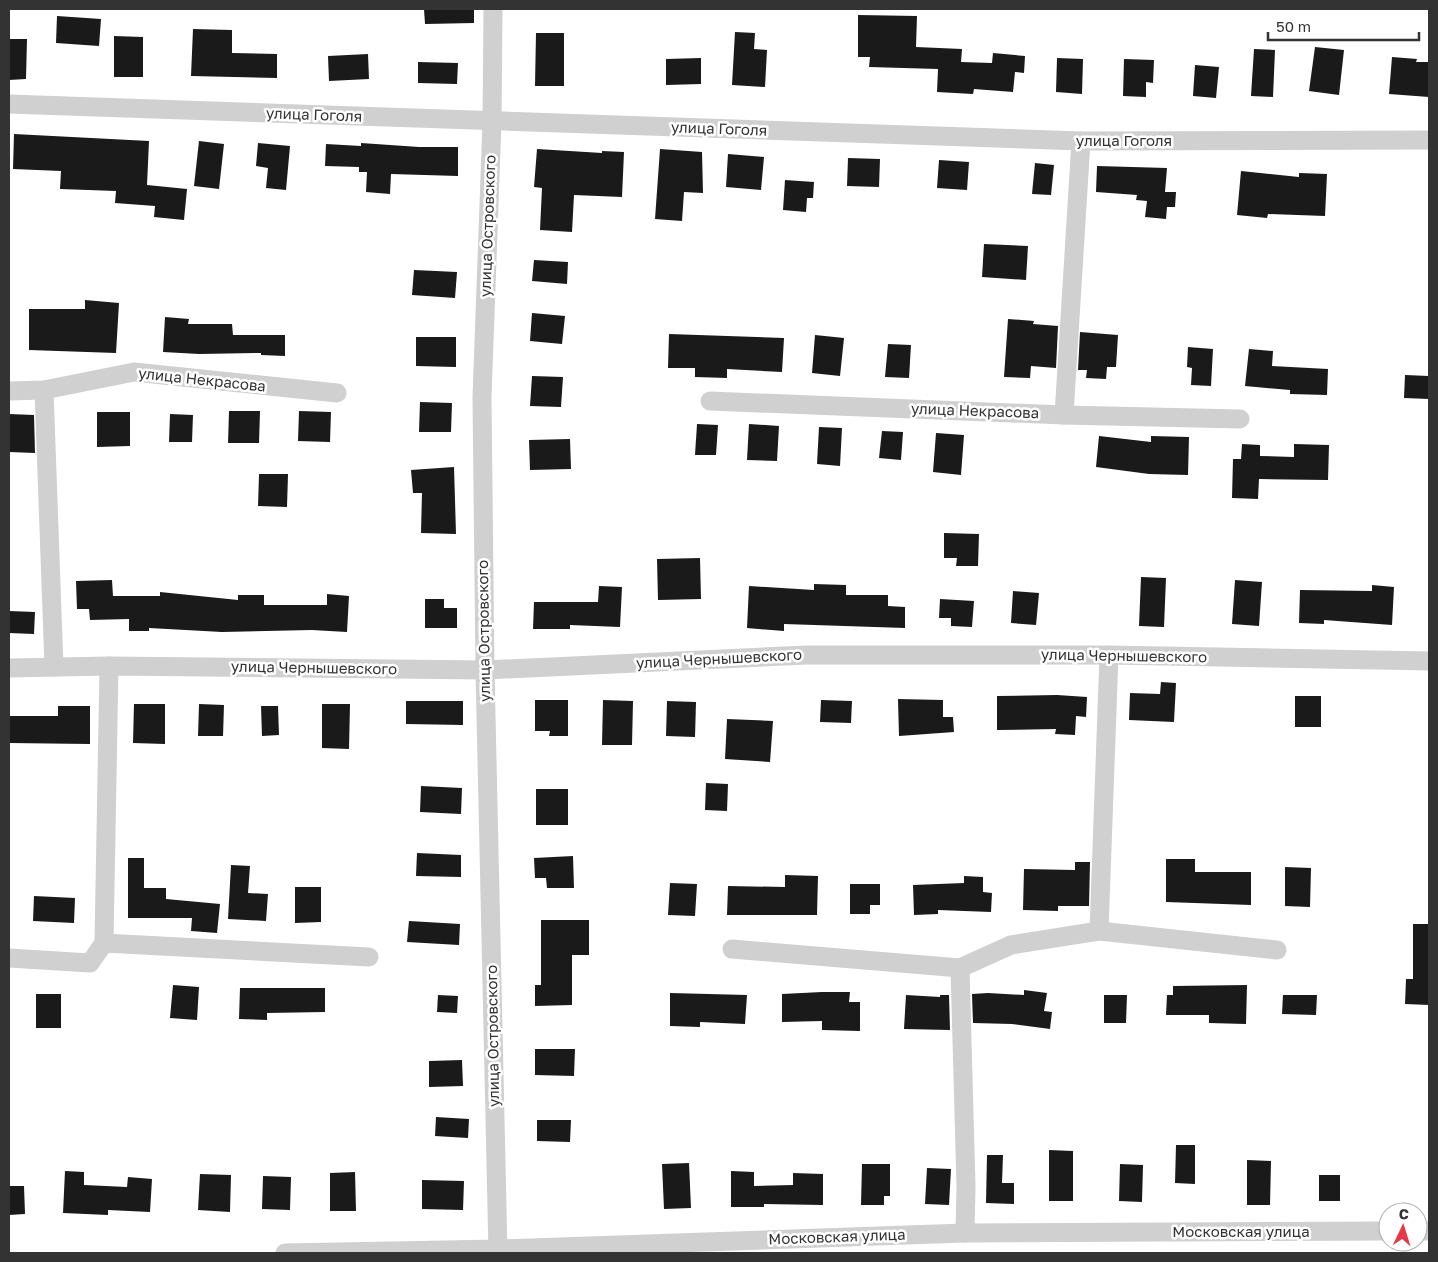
<svg xmlns="http://www.w3.org/2000/svg" width="1438" height="1262" viewBox="0 0 1438 1262" font-family="'Golos Text',sans-serif">
<style>
.building{fill:#1a1a1a}
.lines{fill:none;stroke-linecap:round;stroke-linejoin:round}
.street{stroke:#d0d0d0;stroke-width:19}
.labels{text-anchor:middle;stroke-width:5;stroke-linejoin:round;paint-order:stroke}
.street-label{font-size:15px;fill:#333;stroke:#fff}
</style>
<rect width="100%" height="100%" fill="#fff"/>
<!-- building -->
<g class="building">
<path d="M 424,9 L 474,9 L 474,23 L 425,24 Z"/>
<path d="M 858,15 L 917,16 L 916,47 L 962,49 L 961,62 L 992,63 L 993,53 L 1025,56 L 1024,73 L 1015,72 L 1013,92 L 974,89 L 973,94 L 937,92 L 938,69 L 869,67 L 870,57 L 858,57 Z"/>
<path d="M 57,16 L 101,19 L 99,46 L 56,43 Z"/>
<path d="M 193,29 L 232,30 L 232,53 L 277,54 L 277,78 L 191,76 Z"/>
<path d="M 735,32 L 755,33 L 754,49 L 767,50 L 765,87 L 732,85 Z"/>
<path d="M 536,33 L 564,33 L 564,86 L 535,86 Z"/>
<path d="M 114,36 L 143,37 L 143,77 L 114,77 Z"/>
<path d="M 9,39 L 27,39 L 26,79 L 9,80 Z"/>
<path d="M 1315,47 L 1344,50 L 1339,95 L 1309,91 Z"/>
<path d="M 1254,49 L 1275,50 L 1273,97 L 1251,96 Z"/>
<path d="M 368,54 L 369,79 L 329,81 L 328,56 Z"/>
<path d="M 1392,57 L 1417,59 L 1416,62 L 1429,62 L 1429,97 L 1389,94 Z"/>
<path d="M 701,58 L 701,84 L 666,85 L 666,59 Z"/>
<path d="M 1057,58 L 1083,59 L 1082,94 L 1056,92 Z"/>
<path d="M 1124,59 L 1154,60 L 1153,83 L 1146,82 L 1146,97 L 1123,96 Z"/>
<path d="M 418,62 L 458,63 L 457,84 L 418,83 Z"/>
<path d="M 1195,65 L 1219,67 L 1216,98 L 1193,96 Z"/>
<path d="M 14,134 L 149,141 L 147,185 L 187,189 L 184,220 L 154,217 L 155,206 L 115,203 L 116,191 L 60,189 L 61,171 L 13,169 Z"/>
<path d="M 199,141 L 224,144 L 219,189 L 194,186 Z"/>
<path d="M 258,143 L 290,146 L 286,190 L 266,188 L 268,168 L 256,166 Z"/>
<path d="M 361,143 L 419,147 L 458,147 L 458,176 L 391,174 L 390,194 L 366,192 L 367,172 L 359,172 L 359,167 L 325,166 L 326,144 L 361,146 Z"/>
<path d="M 537,149 L 602,153 L 602,151 L 624,152 L 622,197 L 574,195 L 572,232 L 540,230 L 542,188 L 534,187 Z"/>
<path d="M 660,149 L 702,152 L 703,193 L 684,192 L 682,221 L 655,219 Z"/>
<path d="M 728,154 L 764,157 L 761,190 L 726,187 Z"/>
<path d="M 848,158 L 880,159 L 879,187 L 847,186 Z"/>
<path d="M 939,160 L 969,162 L 967,190 L 937,188 Z"/>
<path d="M 1035,163 L 1054,165 L 1051,195 L 1032,194 Z"/>
<path d="M 1097,166 L 1167,168 L 1165,192 L 1176,192 L 1175,207 L 1167,207 L 1166,219 L 1145,217 L 1147,201 L 1136,200 L 1137,195 L 1096,192 Z"/>
<path d="M 1241,171 L 1299,177 L 1299,173 L 1327,174 L 1325,216 L 1268,214 L 1267,218 L 1237,215 Z"/>
<path d="M 785,180 L 814,182 L 813,198 L 807,198 L 806,212 L 783,210 Z"/>
<path d="M 984,244 L 1028,246 L 1026,280 L 982,277 Z"/>
<path d="M 534,260 L 568,262 L 567,284 L 532,281 Z"/>
<path d="M 414,270 L 457,272 L 455,298 L 412,295 Z"/>
<path d="M 85,300 L 119,303 L 116,353 L 29,350 L 29,309 L 85,309 Z"/>
<path d="M 532,313 L 565,316 L 562,344 L 530,341 Z"/>
<path d="M 165,317 L 189,319 L 188,324 L 232,324 L 233,335 L 285,335 L 285,356 L 261,355 L 261,353 L 199,354 L 163,352 Z"/>
<path d="M 1008,319 L 1034,321 L 1033,324 L 1058,326 L 1056,368 L 1031,366 L 1030,378 L 1004,377 Z"/>
<path d="M 1080,332 L 1118,335 L 1116,367 L 1107,367 L 1106,379 L 1086,378 L 1087,370 L 1078,370 Z"/>
<path d="M 669,334 L 784,338 L 782,372 L 727,369 L 727,378 L 695,377 L 695,368 L 668,368 Z"/>
<path d="M 815,335 L 844,338 L 840,376 L 812,373 Z"/>
<path d="M 416,337 L 456,337 L 456,367 L 416,366 Z"/>
<path d="M 888,344 L 911,345 L 909,378 L 885,377 Z"/>
<path d="M 1188,347 L 1213,349 L 1211,386 L 1191,385 L 1192,368 L 1187,367 Z"/>
<path d="M 1249,349 L 1273,351 L 1272,366 L 1328,369 L 1327,395 L 1290,394 L 1290,390 L 1245,386 Z"/>
<path d="M 1405,375 L 1429,376 L 1429,399 L 1404,398 Z"/>
<path d="M 532,376 L 563,377 L 561,407 L 530,406 Z"/>
<path d="M 420,402 L 452,403 L 451,432 L 419,432 Z"/>
<path d="M 229,411 L 260,411 L 259,443 L 228,443 Z"/>
<path d="M 299,411 L 331,412 L 330,442 L 298,441 Z"/>
<path d="M 97,412 L 130,412 L 130,446 L 97,447 Z"/>
<path d="M 9,414 L 34,415 L 35,453 L 9,452 Z"/>
<path d="M 170,414 L 193,415 L 192,442 L 169,442 Z"/>
<path d="M 697,424 L 718,425 L 716,455 L 695,455 Z"/>
<path d="M 749,424 L 779,426 L 777,461 L 747,460 Z"/>
<path d="M 819,427 L 842,428 L 840,466 L 817,464 Z"/>
<path d="M 882,431 L 903,432 L 901,460 L 879,458 Z"/>
<path d="M 936,433 L 964,435 L 961,475 L 933,472 Z"/>
<path d="M 1099,436 L 1151,442 L 1151,436 L 1189,437 L 1188,475 L 1149,474 L 1096,467 Z"/>
<path d="M 570,439 L 571,469 L 530,470 L 529,440 Z"/>
<path d="M 1242,444 L 1260,445 L 1260,456 L 1294,457 L 1294,444 L 1329,445 L 1328,480 L 1259,479 L 1258,499 L 1232,498 L 1233,459 L 1241,459 Z"/>
<path d="M 454,467 L 456,534 L 421,533 L 422,493 L 413,493 L 411,470 Z"/>
<path d="M 259,474 L 288,474 L 287,507 L 258,506 Z"/>
<path d="M 944,533 L 979,534 L 978,566 L 956,566 L 957,558 L 944,558 Z"/>
<path d="M 700,558 L 701,599 L 658,600 L 657,559 Z"/>
<path d="M 1141,577 L 1166,578 L 1164,627 L 1139,626 Z"/>
<path d="M 112,580 L 113,596 L 160,596 L 160,592 L 238,600 L 238,595 L 264,595 L 264,605 L 327,605 L 327,594 L 349,596 L 347,632 L 312,630 L 222,632 L 149,628 L 149,631 L 129,631 L 129,619 L 90,620 L 89,609 L 77,609 L 76,581 Z"/>
<path d="M 1235,580 L 1262,582 L 1259,626 L 1232,624 Z"/>
<path d="M 814,584 L 846,585 L 846,595 L 888,595 L 888,606 L 905,607 L 905,628 L 784,624 L 784,631 L 747,628 L 749,586 L 814,590 Z"/>
<path d="M 1372,585 L 1394,587 L 1392,625 L 1324,620 L 1324,624 L 1299,623 L 1300,590 L 1372,591 Z"/>
<path d="M 599,586 L 622,587 L 620,627 L 570,625 L 570,629 L 533,629 L 534,602 L 598,602 Z"/>
<path d="M 1013,591 L 1039,593 L 1036,625 L 1011,623 Z"/>
<path d="M 425,599 L 444,599 L 444,608 L 457,608 L 457,628 L 425,628 Z"/>
<path d="M 940,599 L 974,601 L 972,627 L 951,626 L 951,618 L 939,618 Z"/>
<path d="M 9,611 L 35,612 L 34,634 L 9,633 Z"/>
<path d="M 1161,682 L 1176,683 L 1174,722 L 1129,720 L 1130,693 L 1160,694 Z"/>
<path d="M 1057,695 L 1087,697 L 1086,717 L 1076,716 L 1075,735 L 1055,734 L 1056,729 L 997,730 L 997,696 Z"/>
<rect x="1295" y="696" width="26" height="31"/>
<path d="M 898,699 L 943,700 L 943,717 L 953,717 L 954,732 L 899,736 Z"/>
<path d="M 535,700 L 568,700 L 568,736 L 549,736 L 550,731 L 535,731 Z"/>
<path d="M 603,700 L 633,701 L 632,745 L 602,745 Z"/>
<path d="M 821,700 L 852,701 L 851,723 L 820,722 Z"/>
<path d="M 406,701 L 463,701 L 463,725 L 406,724 Z"/>
<path d="M 667,701 L 696,702 L 695,737 L 666,736 Z"/>
<path d="M 134,704 L 165,704 L 165,744 L 133,743 Z"/>
<path d="M 199,704 L 224,705 L 223,736 L 198,736 Z"/>
<path d="M 322,704 L 350,704 L 349,749 L 322,748 Z"/>
<path d="M 58,706 L 90,706 L 90,744 L 9,743 L 9,716 L 58,716 Z"/>
<path d="M 261,706 L 278,706 L 279,735 L 262,736 Z"/>
<path d="M 727,719 L 773,721 L 770,762 L 725,759 Z"/>
<path d="M 706,783 L 728,784 L 727,811 L 705,810 Z"/>
<path d="M 421,786 L 462,788 L 461,814 L 420,812 Z"/>
<rect x="536" y="789" width="32" height="36"/>
<path d="M 417,853 L 461,855 L 461,877 L 416,876 Z"/>
<path d="M 573,856 L 574,888 L 547,888 L 546,878 L 535,878 L 534,858 Z"/>
<path d="M 128,858 L 144,858 L 144,888 L 166,888 L 166,899 L 220,904 L 217,933 L 191,931 L 192,918 L 128,918 Z"/>
<path d="M 1166,859 L 1195,859 L 1195,872 L 1251,872 L 1251,905 L 1166,902 Z"/>
<path d="M 1075,862 L 1090,862 L 1089,906 L 1058,906 L 1058,911 L 1023,910 L 1024,869 L 1075,870 Z"/>
<path d="M 231,865 L 250,866 L 248,893 L 268,894 L 266,921 L 228,919 Z"/>
<path d="M 1285,867 L 1311,868 L 1310,907 L 1285,906 Z"/>
<path d="M 785,875 L 818,876 L 817,915 L 727,915 L 728,886 L 785,887 Z"/>
<path d="M 964,876 L 983,877 L 983,892 L 992,893 L 991,912 L 938,910 L 938,914 L 914,915 L 913,885 L 964,883 Z"/>
<path d="M 670,883 L 697,884 L 695,916 L 668,915 Z"/>
<path d="M 850,884 L 880,884 L 880,905 L 870,905 L 870,914 L 850,914 Z"/>
<path d="M 295,887 L 321,887 L 321,922 L 295,923 Z"/>
<path d="M 34,896 L 75,898 L 74,923 L 33,921 Z"/>
<path d="M 541,920 L 589,920 L 589,955 L 572,955 L 572,1005 L 535,1006 L 535,985 L 541,985 Z"/>
<path d="M 409,921 L 460,924 L 459,945 L 407,942 Z"/>
<path d="M 1413,924 L 1429,924 L 1429,1005 L 1405,1004 L 1406,979 L 1413,979 Z"/>
<path d="M 173,985 L 199,987 L 197,1020 L 170,1018 Z"/>
<path d="M 1247,985 L 1246,1024 L 1209,1023 L 1209,1015 L 1166,1015 L 1167,995 L 1173,995 L 1173,986 Z"/>
<path d="M 240,988 L 325,988 L 325,1012 L 267,1013 L 267,1020 L 239,1019 Z"/>
<path d="M 1024,990 L 1047,993 L 1044,1011 L 1052,1012 L 1050,1029 L 1012,1024 L 973,1023 L 972,994 L 988,993 L 1024,995 Z"/>
<path d="M 822,992 L 850,992 L 849,1002 L 860,1002 L 860,1031 L 822,1030 L 822,1021 L 782,1022 L 782,994 Z"/>
<path d="M 670,993 L 747,995 L 745,1024 L 700,1022 L 700,1027 L 670,1026 Z"/>
<rect x="36" y="994" width="25" height="34"/>
<path d="M 438,995 L 458,996 L 457,1013 L 437,1012 Z"/>
<path d="M 906,995 L 940,997 L 940,995 L 949,995 L 950,1030 L 904,1029 Z"/>
<path d="M 1104,995 L 1127,995 L 1126,1023 L 1104,1023 Z"/>
<path d="M 1283,995 L 1317,995 L 1316,1015 L 1282,1014 Z"/>
<path d="M 535,1049 L 575,1049 L 574,1076 L 535,1075 Z"/>
<path d="M 462,1060 L 463,1086 L 429,1087 L 429,1061 Z"/>
<path d="M 436,1117 L 469,1119 L 468,1138 L 435,1136 Z"/>
<path d="M 537,1120 L 571,1120 L 570,1142 L 537,1141 Z"/>
<path d="M 1176,1145 L 1195,1145 L 1195,1184 L 1175,1183 Z"/>
<path d="M 1049,1150 L 1073,1151 L 1073,1201 L 1049,1201 Z"/>
<path d="M 987,1155 L 1003,1155 L 1002,1183 L 1014,1183 L 1014,1204 L 986,1203 Z"/>
<path d="M 1247,1160 L 1271,1161 L 1270,1205 L 1247,1205 Z"/>
<path d="M 689,1163 L 691,1208 L 664,1209 L 662,1164 Z"/>
<path d="M 862,1164 L 890,1164 L 890,1196 L 884,1196 L 884,1205 L 861,1205 Z"/>
<path d="M 1120,1164 L 1143,1165 L 1142,1202 L 1119,1201 Z"/>
<path d="M 927,1168 L 951,1169 L 949,1205 L 925,1204 Z"/>
<path d="M 65,1171 L 84,1172 L 84,1185 L 127,1187 L 128,1177 L 152,1179 L 150,1212 L 108,1210 L 108,1215 L 63,1213 Z"/>
<path d="M 731,1171 L 754,1172 L 754,1186 L 793,1185 L 793,1173 L 823,1174 L 823,1205 L 764,1204 L 764,1207 L 731,1207 Z"/>
<path d="M 355,1172 L 356,1211 L 330,1211 L 330,1173 Z"/>
<path d="M 200,1174 L 231,1175 L 230,1212 L 198,1210 Z"/>
<rect x="1319" y="1175" width="21" height="26"/>
<path d="M 263,1176 L 291,1177 L 290,1210 L 262,1209 Z"/>
<path d="M 422,1180 L 464,1181 L 463,1210 L 422,1209 Z"/>
<path d="M 9,1186 L 24,1186 L 25,1214 L 9,1215 Z"/>
</g>
<g class="lines">
<!-- street -->
<g class="street">
<path d="M 493,9 L 492,122 L 482,397 L 485,670 L 498,1253"/>
<path d="M 9,104 L 1081,141 L 1429,140"/>
<path d="M 44,390 L 54,667"/>
<path d="M 9,391 L 44,390 L 134,372 L 337,393"/>
<path d="M 710,401 L 1064,415 L 1240,419"/>
<path d="M 1064,415 L 1081,141"/>
<path d="M 9,668 L 109,666 L 485,670 L 807,655 L 1109,655 L 1429,661"/>
<path d="M 1099,931 L 1109,655"/>
<path d="M 104,943 L 109,666"/>
<path d="M 732,949 L 960,968 L 1011,945 L 1099,931 L 1277,950"/>
<path d="M 9,958 L 90,963 L 104,943 L 369,957"/>
<path d="M 960,968 L 966,1186 L 965,1233"/>
<path d="M 1418,1231 L 1429,1231"/>
<path d="M 285,1253 L 498,1249 L 965,1233 L 1388,1231"/>
</g>
</g>
<g class="labels">
<!-- street labels -->
<g class="street-label">
<text transform="translate(314 115) rotate(2)" y="5">улица Гоголя</text>
<text transform="translate(719 129) rotate(2)" y="5">улица Гоголя</text>
<text x="1124" y="146">улица Гоголя</text>
<text transform="translate(488 226) rotate(-88)" y="5">улица Островского</text>
<text transform="translate(202 380) rotate(6)" y="5">улица Некрасова</text>
<text transform="translate(975 411) rotate(2)" y="5">улица Некрасова</text>
<text transform="translate(484 631) rotate(-91)" y="5">улица Островского</text>
<text transform="translate(1124 656) rotate(1)" y="5">улица Чернышевского</text>
<text transform="translate(719 659) rotate(-3)" y="5">улица Чернышевского</text>
<text transform="translate(314 668) rotate(1)" y="5">улица Чернышевского</text>
<text transform="translate(493 1036) rotate(-91)" y="5">улица Островского</text>
<text x="1241" y="1237">Московская улица</text>
<text transform="translate(837 1237) rotate(-2)" y="5">Московская улица</text>
</g>
</g>
<!-- border -->
<rect width="1438" height="1262" fill="none" stroke="#333333" stroke-width="20"/>
<!-- north arrow -->
<g transform="translate(1403 1227) rotate(4)"><circle r="24" fill="#ffffff" stroke="#adadad"/>
<path d="M0-4L9 19L0 12L-9 19Z" fill="#e63946"/>
<text y="-8" font-size="14" font-weight="bold" text-anchor="middle" fill="#333333">С</text>
</g>
<!-- scale -->
<path d="M1268 32v8h151v-8" fill="none" stroke="#333333" stroke-width="2.5"/>
<text x="1276" y="32" font-size="15" fill="#333333" stroke="#ffffff" stroke-width="4" paint-order="stroke">50 m</text>
</svg>
